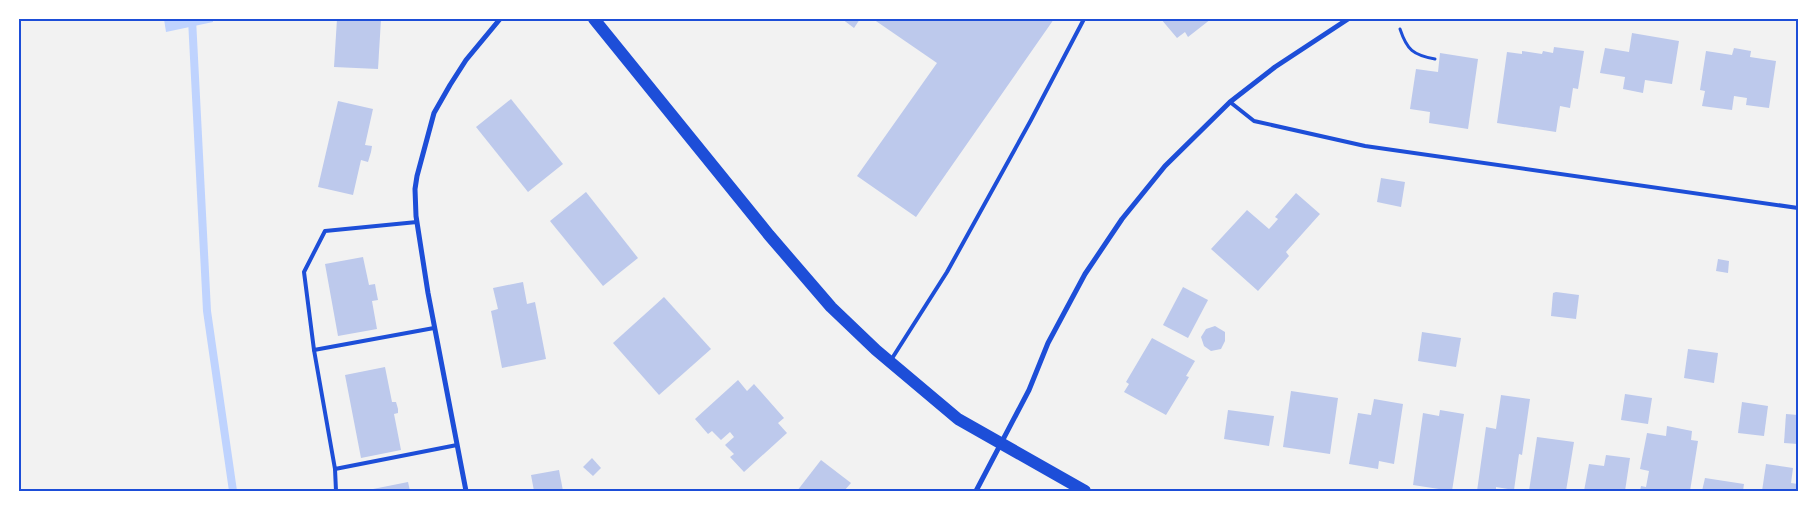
<svg xmlns="http://www.w3.org/2000/svg" width="1817" height="510" viewBox="0 0 1817 510" font-family="'Public Sans',sans-serif">
<style>
.water{fill:#bfd3fe}
.lines{fill:none;stroke-linecap:round;stroke-linejoin:round}
.stream{stroke:#bfd3fe;stroke-width:8}
.building{fill:#bdc9ec}
.path{stroke:#1d4ed8;stroke-width:3}
.service{stroke:#1d4ed8;stroke-width:4}
.minor{stroke:#1d4ed8;stroke-width:5}
.primary{stroke:#1d4ed8;stroke-width:12}
.neatline{fill:none;stroke:#1d4ed8;stroke-width:2}
</style>
<rect width="100%" height="100%" fill="#f2f2f2"/>
<!-- water -->
<path class="water" d="M 164,19 L 213,19 L 213,22 L 166,32 Z"/>
<g class="lines">
<!-- stream -->
<path class="stream" d="M 192,19 L 207,311 L 233,491"/>
</g>
<!-- building -->
<g class="building">
<path d="M 337,19 L 381,19 L 378,69 L 334,67 Z"/>
<path d="M 842,19 L 860,19 L 854,28 Z"/>
<path d="M 873,19 L 1054,19 L 916,217 L 857,176 L 937,63 Z"/>
<path d="M 1161,19 L 1211,19 L 1188,37 L 1185,32 L 1177,38 Z"/>
<path d="M 1632,33 L 1679,41 L 1672,84 L 1645,80 L 1643,93 L 1623,89 L 1625,77 L 1600,73 L 1605,48 L 1629,52 Z"/>
<path d="M 1554,47 L 1584,51 L 1578,89 L 1573,88 L 1570,108 L 1560,106 L 1556,132 L 1497,123 L 1507,52 L 1522,54 L 1522,51 L 1542,54 L 1543,51 L 1553,53 Z"/>
<path d="M 1734,48 L 1751,51 L 1750,57 L 1776,61 L 1769,108 L 1746,105 L 1747,98 L 1734,96 L 1732,110 L 1702,106 L 1705,91 L 1700,90 L 1706,51 L 1732,55 Z"/>
<path d="M 1440,53 L 1478,59 L 1468,129 L 1429,123 L 1430,112 L 1410,109 L 1416,69 L 1438,72 Z"/>
<path d="M 511,99 L 563,164 L 528,192 L 476,127 Z"/>
<path d="M 338,101 L 373,109 L 365,145 L 372,146 L 371,152 L 368,162 L 361,160 L 353,195 L 318,187 Z"/>
<path d="M 1381,178 L 1405,182 L 1401,207 L 1377,202 Z"/>
<path d="M 586,192 L 638,258 L 603,286 L 550,221 Z"/>
<path d="M 1296,193 L 1320,214 L 1286,252 L 1289,256 L 1258,291 L 1211,249 L 1247,210 L 1269,229 L 1278,219 L 1275,217 Z"/>
<path d="M 363,257 L 369,285 L 375,284 L 376,290 L 378,300 L 372,301 L 377,329 L 338,336 L 325,264 Z"/>
<path d="M 1718,259 L 1729,261 L 1728,273 L 1716,271 Z"/>
<path d="M 523,282 L 527,304 L 535,302 L 546,359 L 502,368 L 491,311 L 498,309 L 493,288 Z"/>
<path d="M 1183,287 L 1208,300 L 1188,338 L 1163,325 Z"/>
<path d="M 1556,292 L 1579,295 L 1576,319 L 1551,316 L 1553,293 Z"/>
<path d="M 664,297 L 711,349 L 659,395 L 613,343 Z"/>
<path d="M 1215,326 L 1225,332 L 1225,341 L 1221,349 L 1211,351 L 1204,346 L 1201,337 L 1206,329 Z"/>
<path d="M 1422,332 L 1461,338 L 1456,367 L 1418,361 Z"/>
<path d="M 1152,338 L 1195,361 L 1186,376 L 1189,377 L 1166,415 L 1124,392 L 1129,384 L 1126,382 Z"/>
<path d="M 1688,349 L 1718,353 L 1714,383 L 1684,378 Z"/>
<path d="M 385,367 L 392,402 L 396,402 L 398,409 L 398,413 L 394,414 L 401,450 L 361,458 L 345,375 Z"/>
<path d="M 738,380 L 747,391 L 754,384 L 784,418 L 778,423 L 787,433 L 744,472 L 730,457 L 734,454 L 725,445 L 734,437 L 730,432 L 721,440 L 712,431 L 708,434 L 695,419 Z"/>
<path d="M 1291,391 L 1338,398 L 1330,454 L 1283,447 Z"/>
<path d="M 1625,394 L 1652,398 L 1648,424 L 1621,420 Z"/>
<path d="M 1501,395 L 1530,399 L 1522,455 L 1519,454 L 1514,490 L 1496,487 L 1496,491 L 1477,491 L 1486,427 L 1496,429 Z"/>
<path d="M 1374,399 L 1403,404 L 1394,464 L 1379,461 L 1378,469 L 1349,464 L 1358,413 L 1371,415 Z"/>
<path d="M 1742,402 L 1768,406 L 1764,436 L 1738,433 Z"/>
<path d="M 1228,410 L 1274,416 L 1269,446 L 1224,439 Z"/>
<path d="M 1440,410 L 1464,414 L 1452,491 L 1413,485 L 1423,413 L 1439,416 Z"/>
<path d="M 1786,414 L 1798,415 L 1798,444 L 1784,443 Z"/>
<path d="M 1667,426 L 1692,431 L 1691,440 L 1698,441 L 1690,491 L 1640,491 L 1641,486 L 1646,487 L 1649,471 L 1640,469 L 1647,433 L 1666,436 Z"/>
<path d="M 1537,437 L 1574,442 L 1566,491 L 1529,491 Z"/>
<path d="M 1606,455 L 1630,458 L 1625,491 L 1584,491 L 1589,464 L 1604,466 Z"/>
<path d="M 592,458 L 601,468 L 593,476 L 583,467 Z"/>
<path d="M 821,460 L 851,483 L 844,491 L 797,491 Z"/>
<path d="M 1766,464 L 1793,468 L 1791,483 L 1798,484 L 1798,491 L 1762,491 Z"/>
<path d="M 559,470 L 563,491 L 534,491 L 531,475 Z"/>
<path d="M 1705,478 L 1744,484 L 1743,491 L 1702,491 Z"/>
<path d="M 408,482 L 410,491 L 368,491 L 368,490 Z"/>
</g>
<g class="lines">
<!-- path -->
<path class="path" d="M 1400,29 C 1407,50 1413,55 1435,59"/>
<!-- service -->
<g class="service">
<path d="M 1230,102 L 1254,121 L 1365,146 L 1798,208"/>
<path d="M 417,222 L 325,231 L 304,272 L 314,350 L 434,328"/>
<path d="M 314,350 L 335,469 L 457,445"/>
<path d="M 891,360 L 947,272 L 1031,120 L 1084,19"/>
<path d="M 335,469 L 336,491"/>
</g>
<!-- minor -->
<g class="minor">
<path d="M 466,491 L 428,293 L 416,216 L 415,189 L 417,176 L 434,113 L 450,85 L 466,60 L 500,19"/>
<path d="M 976,491 L 1029,390 L 1048,343 L 1085,274 L 1122,219 L 1165,166 L 1230,102 L 1275,67 L 1348,19"/>
</g>
<!-- primary -->
<path class="primary" d="M 594,19 L 769,235 L 831,307 L 876,350 L 958,419 L 1085,491"/>
</g>
<!-- border -->
<rect width="1817" height="510" fill="none" stroke="#ffffff" stroke-width="40"/>
<rect x="20" y="20" width="1777" height="470" class="neatline"/>
</svg>
